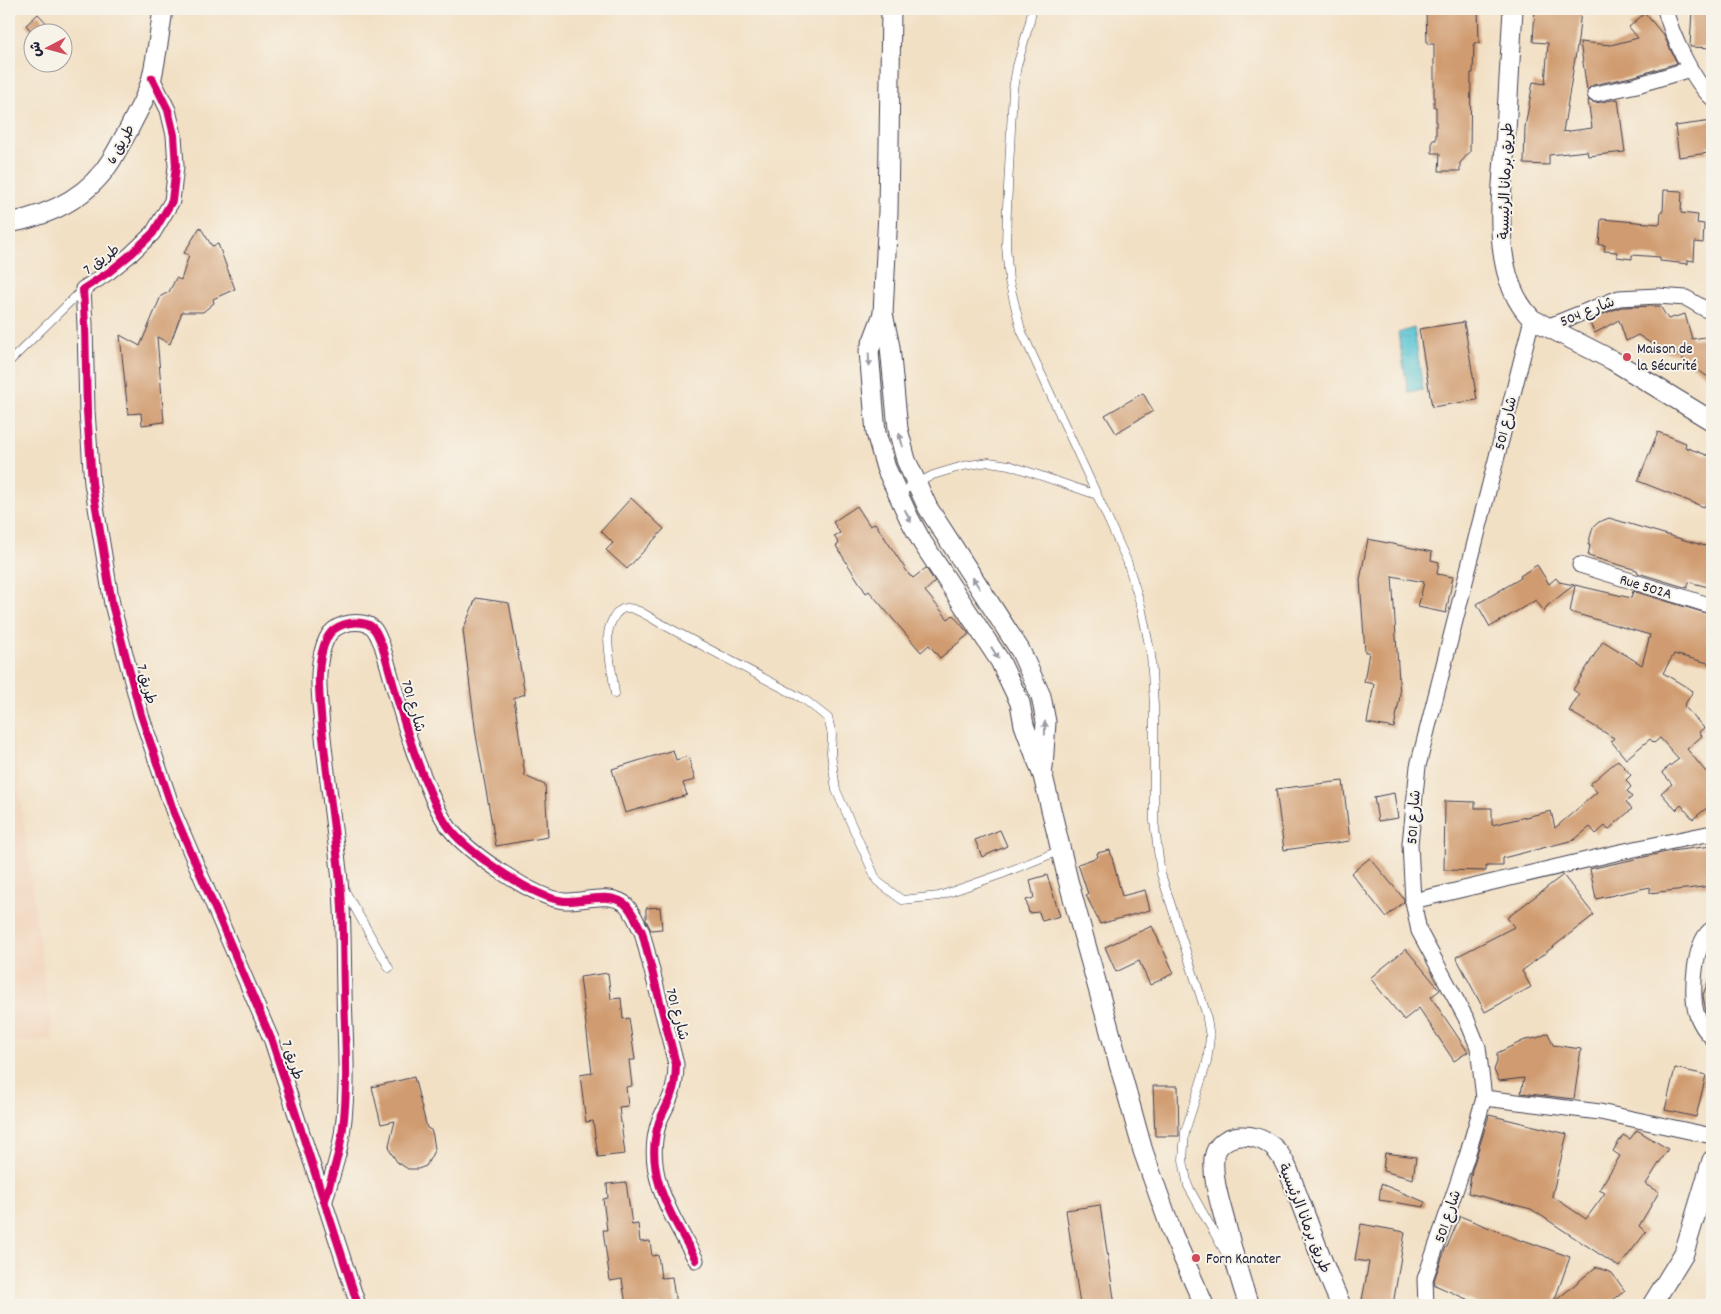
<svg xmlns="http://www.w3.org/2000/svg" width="1721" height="1314" viewBox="0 0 1721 1314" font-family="Dekko,'Playpen Sans Arabic',sans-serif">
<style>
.built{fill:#f2d5bd}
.water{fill:url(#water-ripples);stroke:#3e7388}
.building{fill:#d09b70}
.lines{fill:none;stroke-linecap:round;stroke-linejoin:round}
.service-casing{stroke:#413e50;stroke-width:9}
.minor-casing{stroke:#413e50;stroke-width:17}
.tertiary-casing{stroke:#413e50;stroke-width:21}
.service{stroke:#fff;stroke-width:8}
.minor{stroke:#fff;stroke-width:15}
.tertiary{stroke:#fff;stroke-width:19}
.cycleway-casing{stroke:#f7f3e8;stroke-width:11}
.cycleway{stroke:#d6006c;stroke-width:8}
.oneway{fill:#9c9ca7}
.poi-dot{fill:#d1495b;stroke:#f7f3e8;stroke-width:2}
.labels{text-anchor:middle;stroke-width:4;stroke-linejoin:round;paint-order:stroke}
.street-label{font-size:15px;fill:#22223b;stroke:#f7f3e8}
.poi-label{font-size:15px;fill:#22223b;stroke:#f7f3e8;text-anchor:start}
</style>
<defs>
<pattern id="water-ripples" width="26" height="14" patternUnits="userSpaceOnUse" patternTransform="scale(1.25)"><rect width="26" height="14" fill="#59c4d4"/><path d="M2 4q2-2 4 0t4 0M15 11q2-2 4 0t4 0" fill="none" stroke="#4da8b7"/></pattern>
</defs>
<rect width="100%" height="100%" fill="#f7f3e8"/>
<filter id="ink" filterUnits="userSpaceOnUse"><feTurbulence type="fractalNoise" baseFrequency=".02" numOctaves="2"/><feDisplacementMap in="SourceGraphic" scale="10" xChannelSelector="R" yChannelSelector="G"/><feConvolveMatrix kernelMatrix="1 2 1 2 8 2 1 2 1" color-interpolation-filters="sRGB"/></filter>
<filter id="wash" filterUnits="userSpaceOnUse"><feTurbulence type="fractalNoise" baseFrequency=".0096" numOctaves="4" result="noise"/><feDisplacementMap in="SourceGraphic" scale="20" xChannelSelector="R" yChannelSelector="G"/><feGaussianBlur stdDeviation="1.12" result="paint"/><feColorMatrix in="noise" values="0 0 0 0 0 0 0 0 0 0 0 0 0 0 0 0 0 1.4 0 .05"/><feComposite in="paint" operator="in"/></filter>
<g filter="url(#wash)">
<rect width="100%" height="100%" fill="#f2e0c5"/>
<!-- built -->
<path class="built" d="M 9,712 L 53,1041 L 9,1042 Z"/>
<!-- water -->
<path class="water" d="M 1414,328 L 1423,390 L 1408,392 L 1398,333 Z"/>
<g id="blocks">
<!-- building -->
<g class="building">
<path d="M 1442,9 L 1478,9 L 1479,43 L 1474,43 L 1473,73 L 1471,73 L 1470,152 L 1460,163 L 1460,171 L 1439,171 L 1440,153 L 1432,153 L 1432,140 L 1436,140 L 1436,107 L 1434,107 L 1434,44 L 1427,44 L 1426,12 L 1442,11 Z"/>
<path d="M 1535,9 L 1581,9 L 1578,40 L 1563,132 L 1592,128 L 1588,100 L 1596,103 L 1618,99 L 1625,152 L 1588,156 L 1587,151 L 1549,155 L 1549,165 L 1524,164 L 1525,127 L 1533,82 L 1545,84 L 1548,43 L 1533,42 Z"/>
<path d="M 1692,9 L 1712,9 L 1712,48 L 1690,47 Z"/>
<path d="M 1645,13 L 1664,36 L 1677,63 L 1635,76 L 1593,85 L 1587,90 L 1580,42 L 1611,45 L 1638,38 L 1629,27 Z"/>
<path d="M 38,14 L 55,32 L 32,32 L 26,25 Z"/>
<path d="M 1712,121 L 1712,146 L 1707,146 L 1708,153 L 1679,157 L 1675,126 Z"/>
<path d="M 1664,190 L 1682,191 L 1681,213 L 1698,215 L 1697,223 L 1704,224 L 1703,243 L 1695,242 L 1694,261 L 1688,260 L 1688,264 L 1660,261 L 1660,257 L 1632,255 L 1632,259 L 1617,257 L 1617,252 L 1604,251 L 1605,245 L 1599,245 L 1601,219 L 1660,224 L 1661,211 L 1663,211 Z"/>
<path d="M 200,227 L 212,246 L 218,244 L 235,289 L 213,299 L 214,303 L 203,312 L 182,312 L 170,344 L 157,337 L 164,422 L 142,425 L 141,413 L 128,414 L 120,335 L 140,346 L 161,296 L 169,292 L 176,278 L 181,280 L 189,255 L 184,253 Z"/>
<path d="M 1660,306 L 1668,319 L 1685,314 L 1692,339 L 1712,336 L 1712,380 L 1675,353 L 1666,353 L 1638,335 L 1626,341 L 1619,320 L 1595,333 L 1588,320 L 1621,307 Z"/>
<path d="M 1464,322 L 1477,400 L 1432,407 L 1419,329 Z"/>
<path d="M 1143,393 L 1153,411 L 1116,433 L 1105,415 Z"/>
<path d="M 1658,432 L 1686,443 L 1685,447 L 1712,457 L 1712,507 L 1705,505 L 1704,507 L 1638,481 Z"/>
<path d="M 631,498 L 664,529 L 627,569 L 606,550 L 613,543 L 601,531 Z"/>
<path d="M 857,506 L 870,526 L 875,523 L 910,576 L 911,576 L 913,578 L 926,568 L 935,582 L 925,591 L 948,619 L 953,615 L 969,634 L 940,658 L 929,645 L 921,652 L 869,591 L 866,593 L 836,546 L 839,544 L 834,536 L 840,533 L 833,522 Z"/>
<path d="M 1609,518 L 1712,548 L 1712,588 L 1689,582 L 1687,588 L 1638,573 L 1637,570 L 1588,556 L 1590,545 L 1588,545 L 1593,527 L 1599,522 Z"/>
<path d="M 1368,539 L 1432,552 L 1431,560 L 1439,562 L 1437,574 L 1453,577 L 1446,613 L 1418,607 L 1424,582 L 1392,576 L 1400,696 L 1394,728 L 1367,723 L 1374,684 L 1364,682 L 1369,652 L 1365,652 L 1360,580 Z"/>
<path d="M 1537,565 L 1549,584 L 1556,578 L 1559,582 L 1574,585 L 1547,606 L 1544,612 L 1536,600 L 1490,627 L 1477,604 L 1521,578 L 1520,576 Z"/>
<path d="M 1575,585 L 1631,598 L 1633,591 L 1712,615 L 1712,664 L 1674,654 L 1663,673 L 1693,691 L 1684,706 L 1704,728 L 1699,732 L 1702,736 L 1687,749 L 1706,772 L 1712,769 L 1712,804 L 1693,819 L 1681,805 L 1676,810 L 1661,793 L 1672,784 L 1662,772 L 1679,759 L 1660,738 L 1654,743 L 1650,739 L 1626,759 L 1611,741 L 1614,738 L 1569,711 L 1579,694 L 1573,690 L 1603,641 L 1642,665 L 1650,635 L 1570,612 Z"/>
<path d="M 476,598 L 509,603 L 525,694 L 514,698 L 525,776 L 545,785 L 548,837 L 496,846 L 476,735 L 463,630 Z"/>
<path d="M 673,750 L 676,760 L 688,756 L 695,780 L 683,783 L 687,795 L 625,813 L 612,769 Z"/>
<path d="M 1618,760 L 1631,775 L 1626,780 L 1631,787 L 1627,791 L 1632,797 L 1626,802 L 1632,809 L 1608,830 L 1605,826 L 1596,834 L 1590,827 L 1574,840 L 1503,858 L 1503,866 L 1486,866 L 1486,871 L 1444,870 L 1445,801 L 1475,802 L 1475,808 L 1492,808 L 1492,825 L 1551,811 L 1555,828 L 1597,792 L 1590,784 Z"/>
<path d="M 1343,781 L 1350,841 L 1284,850 L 1276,789 Z"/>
<path d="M 1394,793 L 1398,818 L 1378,821 L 1374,797 Z"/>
<path d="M 1000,830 L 1007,846 L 982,857 L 975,840 Z"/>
<path d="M 1712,846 L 1712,886 L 1650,893 L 1650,887 L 1596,899 L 1590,869 L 1671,851 Z"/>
<path d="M 1110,850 L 1122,896 L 1145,890 L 1150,910 L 1100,924 L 1086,895 L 1088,894 L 1078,864 L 1098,857 L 1097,853 Z"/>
<path d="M 1370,858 L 1404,899 L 1404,902 L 1386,917 L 1351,873 Z"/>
<path d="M 1047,875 L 1060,916 L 1042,921 L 1039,912 L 1029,913 L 1026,900 L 1034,898 L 1030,880 Z"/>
<path d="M 1563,875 L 1594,915 L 1522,971 L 1531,987 L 1485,1012 L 1456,957 L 1514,927 L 1507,918 Z"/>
<path d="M 660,907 L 662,929 L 651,930 L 646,920 L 646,908 Z"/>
<path d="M 1152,926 L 1174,973 L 1150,985 L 1139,961 L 1116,972 L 1105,947 Z"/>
<path d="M 1406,949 L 1440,990 L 1431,997 L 1468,1052 L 1454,1061 L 1419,1008 L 1404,1020 L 1370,978 Z"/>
<path d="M 608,973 L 611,999 L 621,998 L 623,1019 L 629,1018 L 635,1060 L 629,1060 L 632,1086 L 626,1087 L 628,1106 L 619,1107 L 625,1154 L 598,1157 L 593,1121 L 586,1122 L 580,1075 L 592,1073 L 580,977 Z"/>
<path d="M 1711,974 L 1712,974 L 1712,1016 L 1707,1014 L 1706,1012 L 1703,995 Z"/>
<path d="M 1548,1033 L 1553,1045 L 1581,1049 L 1574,1099 L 1521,1093 L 1524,1078 L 1499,1081 L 1494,1070 L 1497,1062 L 1497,1053 L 1525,1040 L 1537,1038 Z"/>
<path d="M 1675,1068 L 1706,1075 L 1696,1117 L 1665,1110 Z"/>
<path d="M 414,1077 L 427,1128 L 431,1130 L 433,1136 L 435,1149 L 426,1166 L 418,1169 L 408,1169 L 397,1162 L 390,1151 L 389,1145 L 395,1121 L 381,1124 L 372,1087 Z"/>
<path d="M 1153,1086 L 1178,1086 L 1179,1136 L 1155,1136 Z"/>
<path d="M 1489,1115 L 1567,1134 L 1552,1196 L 1586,1219 L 1605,1193 L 1599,1190 L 1620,1156 L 1613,1151 L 1623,1135 L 1630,1139 L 1637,1130 L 1668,1149 L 1646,1184 L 1659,1192 L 1639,1226 L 1646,1232 L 1619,1267 L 1531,1209 L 1468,1193 L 1472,1170 Z"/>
<path d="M 1385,1153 L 1416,1157 L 1413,1179 L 1383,1171 Z"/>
<path d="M 626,1182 L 632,1225 L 638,1224 L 640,1242 L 650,1241 L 652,1256 L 658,1255 L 661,1278 L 672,1277 L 676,1305 L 626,1305 L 622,1279 L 610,1281 L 603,1230 L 607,1230 L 603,1199 L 608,1198 L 607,1184 Z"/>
<path d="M 1381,1184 L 1425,1202 L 1424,1207 L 1379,1200 Z"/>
<path d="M 1100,1205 L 1115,1305 L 1080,1305 L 1066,1210 Z"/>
<path d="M 1460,1216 L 1522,1241 L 1523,1240 L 1570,1257 L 1554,1302 L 1596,1267 L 1612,1273 L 1625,1291 L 1606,1305 L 1480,1305 L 1435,1285 L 1434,1280 L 1446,1247 L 1447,1247 Z"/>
<path d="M 1361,1224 L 1405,1232 L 1393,1305 L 1362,1300 L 1369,1262 L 1355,1260 Z"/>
</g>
</g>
</g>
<g filter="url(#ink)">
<use href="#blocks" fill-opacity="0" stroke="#413e50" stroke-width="1"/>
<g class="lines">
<defs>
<g id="service">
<path d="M 9,362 L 83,289"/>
<path d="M 897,494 L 933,475 L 963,466 L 989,462 L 1009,465 L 1097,495 L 1021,330 L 1009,281 L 1006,245 L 1007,208 L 1013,89 L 1017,66 L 1030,21 L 1032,9"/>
<path d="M 1097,495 L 1127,561 L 1141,606 L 1151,655 L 1154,706 L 1154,821 L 1161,874 L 1206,1013 L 1210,1037 L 1207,1062 L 1185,1132 L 1183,1160 L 1188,1186 L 1227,1256"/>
<path d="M 615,694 C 613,675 608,655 608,636 C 608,627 615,609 626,608 C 636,607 649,617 658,622 L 805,700 L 828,718 L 832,735 L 831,753 L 836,790 L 877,881 L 902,900 L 939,896 L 1002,874 L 1061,850"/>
<path d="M 344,889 L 389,968"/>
</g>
<g id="minor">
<path d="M 1665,9 C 1671,34 1693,81 1712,98"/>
<path d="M 152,78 L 168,110 L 174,135 L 176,166 L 172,201 L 153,233 L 131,254 L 109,272 L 83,289 L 85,325 L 87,411 L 92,483 L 112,604 L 141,715 L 174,813 L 272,1041 L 358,1305"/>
<path d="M 1595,94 L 1637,85 L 1690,69"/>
<path d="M 1547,327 L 1619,298 L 1658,296 L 1686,298 L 1712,313"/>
<path d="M 1580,565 L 1712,606"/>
<path d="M 1413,901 L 1620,852 L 1712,833"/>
<path d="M 1712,929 C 1694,940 1690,996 1697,1015 C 1700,1023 1706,1032 1712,1038"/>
<path d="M 1484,1098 L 1600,1112 L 1712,1136"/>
<path d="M 325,1200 C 330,1182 336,1164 340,1146 C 350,1096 345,1042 344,991 C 343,955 344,918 340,881 C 335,830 327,779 322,727 C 320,699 314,664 327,638 C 334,624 353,620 367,624 C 376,627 378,637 382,645 C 396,692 407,740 427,785 C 433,800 440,816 450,829 C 469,853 534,898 564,901 C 582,902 607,892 624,903 C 632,909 637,923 642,932 L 676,1064 C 676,1076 675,1087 670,1098 C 667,1106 662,1114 659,1122 C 642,1173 673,1217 696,1260"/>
<path d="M 1426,1305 L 1425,1279 L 1467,1156 L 1484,1098 L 1478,1047 L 1467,1020 L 1419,931 L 1413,901 L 1410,844 L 1418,766 L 1532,319"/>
</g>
<g id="tertiary">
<path d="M 891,9 L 888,212 L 883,314 L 890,347 L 898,429 L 906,460 L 928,508 L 1020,650 L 1041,696 L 1046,722 L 1043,768"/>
<path d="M 1513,9 C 1511,50 1508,90 1506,131 C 1503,188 1487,274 1532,319 L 1612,360 L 1712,421"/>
<path d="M 9,223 C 51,215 89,197 112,159 C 118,149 123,139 129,129 C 137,112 148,95 152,77 C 157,54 160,31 163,9"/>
<path d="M 883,314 L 869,351 L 876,433 L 886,468 L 909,518 L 922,542 L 1000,661 L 1020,703 L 1024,725 L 1043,776 L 1068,880 L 1143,1151 L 1173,1235 L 1204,1305"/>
<path d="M 1249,1305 C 1239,1279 1233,1252 1226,1225 C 1221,1205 1212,1180 1214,1158 C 1216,1145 1227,1137 1240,1136 C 1254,1135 1268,1141 1277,1151 C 1288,1164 1293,1184 1299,1199 C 1313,1235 1325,1271 1341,1305"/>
<path d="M 1652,1305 L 1684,1253 L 1712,1160"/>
</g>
</defs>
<!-- service casing -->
<use href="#service" class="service-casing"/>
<!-- minor casing -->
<use href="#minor" class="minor-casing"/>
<!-- tertiary casing -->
<use href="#tertiary" class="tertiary-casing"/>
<!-- service -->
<use href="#service" class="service"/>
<!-- minor -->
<use href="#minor" class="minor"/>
<!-- tertiary -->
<use href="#tertiary" class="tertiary"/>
<defs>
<g id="cycleway">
<path d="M 152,78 L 168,110 L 174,135 L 176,166 L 172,201 L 153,233 L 131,254 L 109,272 L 83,289 L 85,325 L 87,411 L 92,483 L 112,604 L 141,715 L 174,813 L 272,1041 L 358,1305"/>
<path d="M 325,1200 C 330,1182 336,1164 340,1146 C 350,1096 345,1042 344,991 C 343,955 344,918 340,881 C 335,830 327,779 322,727 C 320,699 314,664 327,638 C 334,624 353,620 367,624 C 376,627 378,637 382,645 C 396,692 407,740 427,785 C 433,800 440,816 450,829 C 469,853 534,898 564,901 C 582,902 607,892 624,903 C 632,909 637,923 642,932 L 676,1064 C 676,1076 675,1087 670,1098 C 667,1106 662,1114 659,1122 C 642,1173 673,1217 696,1260"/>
</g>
</defs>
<!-- cycleway casing -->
<use href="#cycleway" class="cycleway-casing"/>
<!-- cycleway -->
<use href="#cycleway" class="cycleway"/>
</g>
<!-- one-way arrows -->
<defs><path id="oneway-solid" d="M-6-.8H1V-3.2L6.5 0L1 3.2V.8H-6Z" transform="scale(1.25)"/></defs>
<g class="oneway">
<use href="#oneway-solid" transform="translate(869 360) rotate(87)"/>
<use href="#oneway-solid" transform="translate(901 440) rotate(-105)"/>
<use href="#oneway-solid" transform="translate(908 516) rotate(64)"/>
<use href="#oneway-solid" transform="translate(976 583) rotate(-124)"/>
<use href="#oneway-solid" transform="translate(995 653) rotate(58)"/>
<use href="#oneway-solid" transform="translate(1045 728) rotate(-89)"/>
</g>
</g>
<!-- markers -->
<g class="poi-dot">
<circle cx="1627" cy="357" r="5"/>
<circle cx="1196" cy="1258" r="5"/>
</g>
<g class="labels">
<!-- street labels -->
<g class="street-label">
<text transform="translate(120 144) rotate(-61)" y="5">طريق 6</text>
<text transform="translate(1505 181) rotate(-88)" y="5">طريق برمانا الرئيسية</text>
<text transform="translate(101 259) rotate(-36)" y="5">طريق 7</text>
<text transform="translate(1587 311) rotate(-22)" y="5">شارع 504</text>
<text transform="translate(1505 423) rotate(-76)" y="5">شارع 501</text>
<text transform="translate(1646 586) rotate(17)" y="5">Rue 502A</text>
<text transform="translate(147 684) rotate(75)" y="5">طريق 7</text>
<text transform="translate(414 706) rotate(74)" y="5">شارع 701</text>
<text transform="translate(1413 817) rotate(-86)" y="5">شارع 501</text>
<text transform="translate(678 1014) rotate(75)" y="5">شارع 701</text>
<text transform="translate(293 1060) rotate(72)" y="5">طريق 7</text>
<text transform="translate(1447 1216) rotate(-71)" y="5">شارع 501</text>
<text transform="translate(1305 1218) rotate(68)" y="5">طريق برمانا الرئيسية</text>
</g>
<!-- poi labels -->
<g class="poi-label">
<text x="1637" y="353">Maison de<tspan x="1637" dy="17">la Sécurité</tspan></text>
<text x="1206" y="1263">Forn Kanater</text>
</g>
</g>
<!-- margin -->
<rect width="1721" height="1314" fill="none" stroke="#f7f3e8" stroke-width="30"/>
<!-- north arrow -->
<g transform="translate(48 48) rotate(264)"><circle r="24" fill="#f7f3e8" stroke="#a29fa3"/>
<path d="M0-4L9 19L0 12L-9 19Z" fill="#d1495b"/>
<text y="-8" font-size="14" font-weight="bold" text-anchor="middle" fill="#22223b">ش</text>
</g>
</svg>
